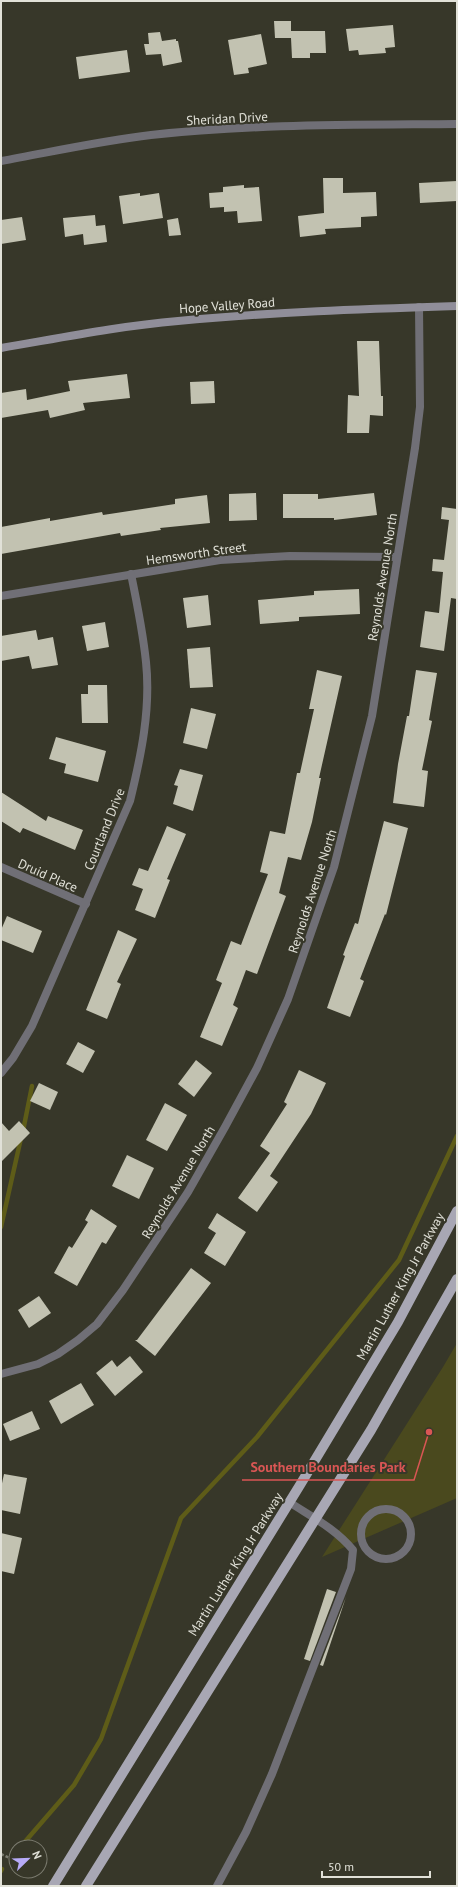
<svg xmlns="http://www.w3.org/2000/svg" width="458" height="1887" viewBox="0 0 458 1887" font-family="'PT Sans',sans-serif">
<style>
.green{fill:#4a491e}
.lines{fill:none;stroke-linecap:round;stroke-linejoin:round}
.stream{stroke:#5e5c18;stroke-width:4.5}
.building{fill:#c2c2b1}
.path{stroke:#7c7c70;stroke-width:2.5;stroke-dasharray:3 2;stroke-linecap:butt}
.lane{stroke:#706f76;stroke-width:8}
.street{stroke:#706f76;stroke-width:8}
.secondary{stroke:#908e99;stroke-width:8}
.primary{stroke:#a8a7b4;stroke-width:10}
.labels{text-anchor:middle;stroke-width:4;stroke-linejoin:round;paint-order:stroke}
.street-label{font-size:13px;fill:#e1e1d8;stroke:#373729}
.leader{fill:none;stroke:#d95654;stroke-width:1.5}
.callout-dot{fill:#d95654;stroke:#373729;stroke-width:1.5}
.callout-label{font-size:14px;text-anchor:middle;font-weight:bold;fill:#d95654;stroke:#373729;stroke-width:4;stroke-linejoin:round;paint-order:stroke}
</style>
<rect width="100%" height="100%" fill="#373729"/>
<!-- green -->
<path class="green" d="M 457,1343 L 457,1498 L 322,1557 L 443,1367 Z"/>
<g class="lines">
<!-- stream -->
<g class="stream">
<path d="M 23,1131 L 32,1086"/>
<path d="M 1,1227 L 21,1138"/>
<path d="M 23,1844 L 74,1785 L 101,1739 L 181,1518 L 257,1437 L 399,1260 L 457,1136"/>
<path d="M 1,1871 L 2,1869"/>
</g>
</g>
<!-- building -->
<g class="building">
<path d="M 274,21 L 291,21 L 291,31 L 325,31 L 326,53 L 310,53 L 310,58 L 292,58 L 291,38 L 275,38 Z"/>
<path d="M 393,25 L 395,47 L 385,48 L 386,53 L 359,55 L 358,50 L 349,51 L 346,29 Z"/>
<path d="M 160,32 L 162,41 L 176,39 L 176,41 L 178,41 L 182,62 L 163,66 L 161,54 L 146,55 L 144,44 L 149,44 L 148,33 Z"/>
<path d="M 261,34 L 267,64 L 248,68 L 249,73 L 234,75 L 228,40 Z"/>
<path d="M 127,50 L 130,72 L 79,79 L 76,57 Z"/>
<path d="M 323,178 L 343,178 L 343,193 L 376,192 L 377,216 L 361,217 L 361,227 L 325,229 L 326,234 L 300,237 L 298,216 L 324,213 Z"/>
<path d="M 457,181 L 457,201 L 420,203 L 419,183 Z"/>
<path d="M 244,185 L 244,188 L 259,187 L 262,221 L 238,223 L 237,211 L 224,212 L 224,207 L 210,208 L 209,193 L 223,192 L 223,187 Z"/>
<path d="M 140,193 L 140,196 L 159,193 L 163,218 L 123,224 L 119,196 Z"/>
<path d="M 95,215 L 96,226 L 105,225 L 107,242 L 84,245 L 83,234 L 65,237 L 63,218 Z"/>
<path d="M 22,217 L 26,240 L 1,244 L 1,220 Z"/>
<path d="M 178,218 L 181,235 L 169,236 L 167,220 Z"/>
<path d="M 357,341 L 379,341 L 381,396 L 383,396 L 383,416 L 370,415 L 369,433 L 347,433 L 348,395 L 359,396 Z"/>
<path d="M 127,374 L 130,398 L 83,403 L 85,410 L 50,418 L 48,410 L 1,418 L 1,393 L 26,389 L 27,400 L 70,391 L 68,381 Z"/>
<path d="M 214,381 L 215,403 L 191,404 L 190,382 Z"/>
<path d="M 256,493 L 257,520 L 229,521 L 229,494 Z"/>
<path d="M 374,493 L 377,515 L 334,520 L 334,518 L 283,518 L 283,494 L 318,494 L 318,499 Z"/>
<path d="M 207,495 L 210,523 L 160,528 L 161,530 L 121,536 L 120,533 L 1,554 L 1,527 L 50,518 L 50,521 L 102,512 L 103,515 L 175,504 L 175,499 Z"/>
<path d="M 442,507 L 457,509 L 457,599 L 451,598 L 444,651 L 420,647 L 425,611 L 439,613 L 443,572 L 432,571 L 433,559 L 444,560 L 449,520 L 441,519 Z"/>
<path d="M 359,589 L 360,614 L 299,617 L 299,621 L 260,624 L 258,600 L 314,595 L 314,591 Z"/>
<path d="M 208,595 L 211,625 L 187,628 L 183,598 Z"/>
<path d="M 105,622 L 109,647 L 87,651 L 82,626 Z"/>
<path d="M 36,630 L 38,640 L 53,637 L 58,665 L 32,669 L 29,656 L 1,661 L 1,636 Z"/>
<path d="M 210,647 L 213,687 L 190,688 L 187,649 Z"/>
<path d="M 317,670 L 342,676 L 319,778 L 321,778 L 312,822 L 301,860 L 288,857 L 279,893 L 286,896 L 257,974 L 246,970 L 233,1005 L 238,1008 L 222,1046 L 200,1037 L 222,983 L 216,980 L 231,941 L 241,945 L 268,874 L 260,872 L 270,831 L 285,834 L 297,773 L 300,773 L 314,709 L 309,709 Z"/>
<path d="M 416,670 L 437,673 L 429,720 L 432,721 L 422,770 L 428,771 L 424,807 L 393,803 L 398,764 L 407,716 L 409,716 Z"/>
<path d="M 88,685 L 107,685 L 108,723 L 82,723 L 81,694 L 88,694 Z"/>
<path d="M 191,708 L 216,714 L 207,749 L 183,743 Z"/>
<path d="M 56,737 L 106,751 L 98,782 L 64,773 L 66,764 L 49,759 Z"/>
<path d="M 180,769 L 203,775 L 193,811 L 173,804 L 178,786 L 174,785 Z"/>
<path d="M 1,792 L 46,821 L 48,816 L 83,830 L 75,850 L 23,828 L 20,833 L 1,821 Z"/>
<path d="M 384,821 L 408,828 L 386,915 L 385,914 L 360,979 L 364,981 L 350,1017 L 327,1008 L 345,956 L 343,955 L 355,923 L 358,924 Z"/>
<path d="M 167,826 L 186,834 L 167,879 L 170,880 L 155,918 L 135,910 L 143,889 L 132,885 L 139,868 L 148,871 Z"/>
<path d="M 7,916 L 42,931 L 33,953 L 1,940 L 1,930 Z"/>
<path d="M 118,930 L 137,939 L 117,982 L 121,984 L 107,1019 L 86,1010 Z"/>
<path d="M 78,1042 L 95,1051 L 83,1073 L 66,1064 Z"/>
<path d="M 196,1060 L 212,1073 L 194,1097 L 178,1084 Z"/>
<path d="M 299,1070 L 326,1083 L 311,1114 L 270,1176 L 278,1182 L 257,1212 L 238,1198 L 270,1153 L 260,1146 L 287,1104 L 284,1102 Z"/>
<path d="M 39,1083 L 58,1092 L 50,1110 L 30,1101 Z"/>
<path d="M 165,1103 L 187,1115 L 167,1151 L 146,1140 Z"/>
<path d="M 19,1121 L 30,1133 L 1,1162 L 1,1122 L 9,1131 Z"/>
<path d="M 127,1155 L 154,1168 L 139,1199 L 112,1186 Z"/>
<path d="M 91,1209 L 117,1226 L 106,1244 L 102,1242 L 77,1286 L 54,1273 L 69,1246 L 72,1248 L 88,1222 L 85,1220 Z"/>
<path d="M 217,1213 L 246,1232 L 225,1266 L 204,1253 L 216,1233 L 208,1228 Z"/>
<path d="M 191,1268 L 211,1283 L 155,1356 L 135,1340 L 137,1340 Z"/>
<path d="M 39,1296 L 51,1313 L 29,1328 L 18,1310 Z"/>
<path d="M 130,1356 L 143,1372 L 115,1396 L 96,1373 L 112,1360 L 117,1367 Z"/>
<path d="M 81,1383 L 94,1405 L 61,1424 L 49,1401 Z"/>
<path d="M 32,1411 L 40,1429 L 10,1441 L 3,1424 Z"/>
<path d="M 4,1474 L 27,1478 L 20,1514 L 1,1510 L 1,1488 Z"/>
<path d="M 1,1533 L 22,1538 L 14,1574 L 1,1571 Z"/>
<path d="M 327,1589 L 336,1592 L 310,1661 L 304,1659 Z"/>
<path d="M 346,1597 L 323,1666 L 320,1665 Z"/>
</g>
<g class="lines">
<!-- path -->
<g class="path">
<path d="M 1,1854 L 16,1861"/>
<path d="M 37,1871 L 41,1873"/>
</g>
<!-- lane -->
<g class="lane">
<circle cx="386" cy="1534" r="25"/>
<path d="M 217,1886 L 246,1832 L 272,1774 L 351,1569 L 353,1550 C 336,1529 312,1517 289,1502"/>
</g>
<!-- street -->
<g class="street">
<path d="M 1,161 C 51,152 100,141 151,135 C 252,124 355,125 457,124"/>
<path d="M 1,596 L 220,560 L 290,556 L 397,557"/>
<path d="M 1,867 L 86,904"/>
<path d="M 1,1073 L 13,1058 L 32,1026 L 130,801 C 141,756 151,709 146,662 C 143,633 137,603 131,574"/>
<path d="M 1,1374 L 38,1364 L 58,1354 L 78,1340 L 97,1324 L 123,1290 L 188,1192 L 225,1127 L 257,1068 L 288,999 L 334,867 L 372,716 L 415,448 L 420,407 L 419,307"/>
</g>
<!-- secondary -->
<path class="secondary" d="M 1,348 C 60,338 119,326 178,321 C 271,312 364,309 457,306"/>
<!-- primary -->
<g class="primary">
<path d="M 53,1886 L 300,1485 L 398,1322 L 457,1211"/>
<path d="M 86,1886 L 371,1430 L 457,1279"/>
</g>
</g>
<g class="labels">
<!-- street labels -->
<g class="street-label">
<text transform="translate(227 118) rotate(-3)" y="5">Sheridan Drive</text>
<text transform="translate(227 305) rotate(-4)" y="5">Hope Valley Road</text>
<text transform="translate(196 553) rotate(-8)" y="5">Hemsworth Street</text>
<text transform="translate(382 577) rotate(-81)" y="5">Reynolds Avenue North</text>
<text transform="translate(104 829) rotate(-68)" y="5">Courtland Drive</text>
<text transform="translate(48 875) rotate(24)" y="5">Druid Place</text>
<text transform="translate(312 891) rotate(-72)" y="5">Reynolds Avenue North</text>
<text transform="translate(178 1182) rotate(-59)" y="5">Reynolds Avenue North</text>
<text transform="translate(400 1286) rotate(-61)" y="5">Martin Luther King Jr Parkway</text>
<text transform="translate(235 1564) rotate(-58)" y="5">Martin Luther King Jr Parkway</text>
</g>
</g>
<!-- callouts -->
<path class="leader" d="M429 1432L414 1480H242"/>
<circle class="callout-dot" cx="429" cy="1432" r="4"/>
<g class="callout-label">
<text x="328" y="1472">Southern Boundaries Park</text>
</g>
<!-- border -->
<rect width="458" height="1887" fill="none" stroke="#e1e1d8" stroke-width="4"/>
<!-- north arrow -->
<g transform="translate(28 1859) rotate(67)"><circle r="19" fill="#373729" stroke="#7b7b6f"/>
<path d="M0-3L7 15L0 10L-7 15Z" fill="#b7abf8"/>
<text y="-6" font-size="11" font-weight="bold" text-anchor="middle" fill="#e1e1d8">N</text>
</g>
<!-- scale -->
<path d="M322 1871v6h108v-6" fill="none" stroke="#e1e1d8" stroke-width="2"/>
<text x="328" y="1871" font-size="12" fill="#e1e1d8" stroke="#373729" stroke-width="3" paint-order="stroke">50 m</text>
</svg>
